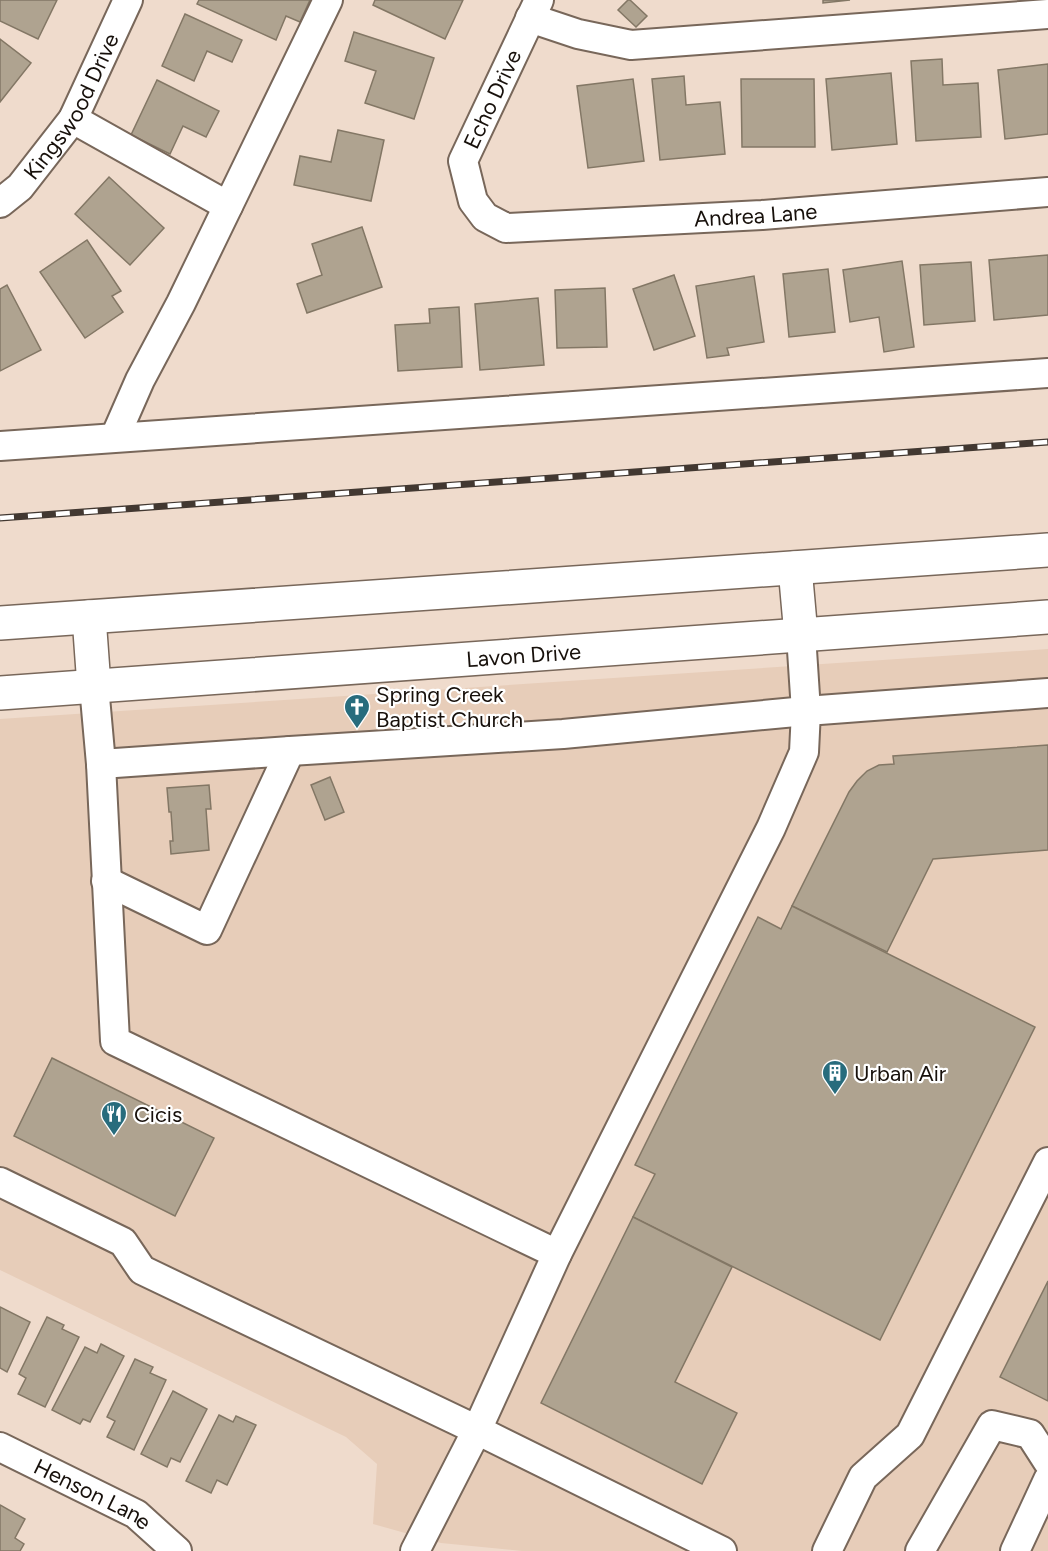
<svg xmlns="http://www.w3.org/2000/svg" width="1048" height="1551" viewBox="0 0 1048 1551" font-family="Figtree,sans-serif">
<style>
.built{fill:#e7cdb9}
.building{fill:#afa390;stroke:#837765;stroke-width:1.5}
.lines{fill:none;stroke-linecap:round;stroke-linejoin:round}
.minor-casing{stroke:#78675a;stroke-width:32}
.major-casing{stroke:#78675a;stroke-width:36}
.minor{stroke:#fff;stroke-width:28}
.major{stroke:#fff;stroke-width:33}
.rail-casing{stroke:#423831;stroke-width:7}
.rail{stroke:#fff;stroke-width:4.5;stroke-dasharray:14;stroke-linecap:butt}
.labels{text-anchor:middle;stroke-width:4.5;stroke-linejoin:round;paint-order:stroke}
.street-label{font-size:22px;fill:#17100b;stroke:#fff}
.poi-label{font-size:22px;fill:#17100b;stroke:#fff;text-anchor:start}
</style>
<rect width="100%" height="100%" fill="#efdbcc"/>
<!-- built -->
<path class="built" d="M 1048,649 L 1048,1551 L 522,1551 L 441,1543 L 373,1524 L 377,1464 L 346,1437 L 0,1270 L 0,719 Z"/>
<!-- building -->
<g class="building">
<path d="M 0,0 L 57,0 L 38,39 L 0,21 Z"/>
<path d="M 199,0 L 310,0 L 300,22 L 286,16 L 276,40 L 197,4 Z"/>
<path d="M 375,0 L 463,0 L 445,39 L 373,5 Z"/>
<path d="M 628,0 L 630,0 L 647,16 L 636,27 L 618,10 Z"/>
<path d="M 823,0 L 850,0 L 823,3 Z"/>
<path d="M 185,14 L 242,40 L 232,62 L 207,51 L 194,81 L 162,66 Z"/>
<path d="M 354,32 L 434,58 L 414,119 L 365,103 L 376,71 L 345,61 Z"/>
<path d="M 0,39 L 31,63 L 0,102 Z"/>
<path d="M 942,59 L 943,85 L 978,83 L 981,137 L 916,141 L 911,61 Z"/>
<path d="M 1048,64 L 1048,134 L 1005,139 L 998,70 Z"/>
<path d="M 891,73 L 897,144 L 832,150 L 826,79 Z"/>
<path d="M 684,76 L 686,105 L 720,102 L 725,154 L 660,160 L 652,79 Z"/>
<path d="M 633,79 L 644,161 L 588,168 L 577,86 Z"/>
<path d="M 741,79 L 814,79 L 815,147 L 742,147 Z"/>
<path d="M 157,80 L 219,111 L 206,137 L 183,126 L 170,154 L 131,135 Z"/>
<path d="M 338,130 L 384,140 L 371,201 L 294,185 L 300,156 L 331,162 Z"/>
<path d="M 109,177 L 164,228 L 130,265 L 75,214 Z"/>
<path d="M 362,227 L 382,287 L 307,313 L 297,284 L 322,275 L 312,244 Z"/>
<path d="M 87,240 L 121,291 L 112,296 L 123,312 L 85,338 L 40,272 Z"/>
<path d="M 1048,255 L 1048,315 L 994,320 L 989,260 Z"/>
<path d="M 902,261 L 914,347 L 884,352 L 879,317 L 850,322 L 843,270 Z"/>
<path d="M 971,262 L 975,321 L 924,325 L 920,265 Z"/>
<path d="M 828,269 L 835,332 L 789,337 L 783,274 Z"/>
<path d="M 674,275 L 695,336 L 654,350 L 633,289 Z"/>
<path d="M 754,276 L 764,342 L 727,348 L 729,355 L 707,358 L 696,286 Z"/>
<path d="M 7,285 L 41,350 L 0,371 L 0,289 Z"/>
<path d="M 605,288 L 607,347 L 557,348 L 555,290 Z"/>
<path d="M 538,298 L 544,365 L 480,370 L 475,304 Z"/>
<path d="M 459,307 L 462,367 L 398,371 L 395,325 L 430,323 L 429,309 Z"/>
<path d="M 1048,745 L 1048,850 L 933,859 L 887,952 L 792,906 L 849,792 L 857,781 L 867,771 L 879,765 L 894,764 L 893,756 Z"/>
<path d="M 330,777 L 344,812 L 325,820 L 311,785 Z"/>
<path d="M 209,785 L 211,809 L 206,809 L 209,850 L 171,854 L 170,841 L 173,841 L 171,812 L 169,812 L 167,788 Z"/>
<path d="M 792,906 L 1035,1027 L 880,1340 L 633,1217 L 655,1174 L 635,1165 L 758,917 L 781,929 Z"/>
<path d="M 52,1058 L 214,1138 L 175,1216 L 14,1136 Z"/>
<path d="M 633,1217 L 732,1267 L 675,1382 L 737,1413 L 702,1484 L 541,1403 Z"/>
<path d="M 1048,1281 L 1048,1401 L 1000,1377 Z"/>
<path d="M 0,1307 L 30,1322 L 7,1372 L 0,1368 Z"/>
<path d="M 47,1317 L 64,1325 L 62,1329 L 79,1337 L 45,1407 L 18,1394 L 26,1378 L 19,1374 Z"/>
<path d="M 101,1344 L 124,1356 L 90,1422 L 83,1419 L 80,1424 L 52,1410 L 85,1347 L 97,1353 Z"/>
<path d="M 135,1359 L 153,1367 L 150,1373 L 166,1380 L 134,1450 L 107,1437 L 115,1421 L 107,1417 Z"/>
<path d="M 173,1391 L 207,1409 L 180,1462 L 171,1458 L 167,1467 L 141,1454 Z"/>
<path d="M 219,1415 L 233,1422 L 236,1416 L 256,1425 L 227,1485 L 217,1480 L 211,1493 L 186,1481 Z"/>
<path d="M 0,1505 L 25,1519 L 15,1538 L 24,1544 L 20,1551 L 0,1551 Z"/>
</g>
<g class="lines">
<defs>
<g id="minor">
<path id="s1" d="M 539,0 L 463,161 L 473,201 L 485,217 L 506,228 L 762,215 L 1048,192"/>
<path d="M 530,18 L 578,34 L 631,45 L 1048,14"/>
<path d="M 73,119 L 228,206"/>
<path id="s2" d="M 0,203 L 20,187 L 73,119 L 128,0"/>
<path d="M 115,437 L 140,380 L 181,303 L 328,0"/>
<path d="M 0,446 L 1048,373"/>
<path d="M 94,686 L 101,764 L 290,751 L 563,734 L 806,711 L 1048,693"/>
<path d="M 101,764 L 115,1041 L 557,1254"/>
<path d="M 106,881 L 207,930 L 290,751"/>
<path d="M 0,1182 L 123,1242 L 142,1270 L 477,1430 L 722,1551"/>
<path id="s3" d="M 0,1447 L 136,1514 L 177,1551"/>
<path d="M 415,1551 L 477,1430 L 557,1254 L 771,828 L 804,752 L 806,711 L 801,635"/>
<path d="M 827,1551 L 863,1477 L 910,1435 L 1048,1162"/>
<path d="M 920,1551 L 992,1425 L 1030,1434 L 1048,1462"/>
<path d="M 1015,1551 L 1048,1480"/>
</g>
<g id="major">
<path d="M 795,568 L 801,635"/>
<path d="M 89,617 L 94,686"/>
<path d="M 0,623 L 1048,550"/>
<path id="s4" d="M 0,693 L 1048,617"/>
</g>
</defs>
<!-- minor casing -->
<use href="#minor" class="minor-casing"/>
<!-- major casing -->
<use href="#major" class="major-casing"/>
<!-- minor -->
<use href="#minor" class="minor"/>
<!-- major -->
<use href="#major" class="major"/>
<defs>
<path id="rail" d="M 0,518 L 1048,442"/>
</defs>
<!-- rail casing -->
<use href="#rail" class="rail-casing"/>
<!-- rail -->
<use href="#rail" class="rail"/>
</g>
<!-- icons -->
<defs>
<symbol id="church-pin" viewBox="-11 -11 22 30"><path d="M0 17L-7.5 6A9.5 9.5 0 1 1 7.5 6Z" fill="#286c7d" stroke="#fff"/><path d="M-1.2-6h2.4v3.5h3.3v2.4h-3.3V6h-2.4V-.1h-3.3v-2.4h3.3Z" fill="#fff"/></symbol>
<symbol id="building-pin" viewBox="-11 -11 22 30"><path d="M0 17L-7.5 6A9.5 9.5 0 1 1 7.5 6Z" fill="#286c7d" stroke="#fff"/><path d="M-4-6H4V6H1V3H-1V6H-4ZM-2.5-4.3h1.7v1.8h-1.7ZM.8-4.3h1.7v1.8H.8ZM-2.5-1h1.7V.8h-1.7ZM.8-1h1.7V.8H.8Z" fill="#fff"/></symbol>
<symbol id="restaurant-pin" viewBox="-11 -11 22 30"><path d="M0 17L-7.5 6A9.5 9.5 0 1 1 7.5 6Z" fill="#286c7d" stroke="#fff"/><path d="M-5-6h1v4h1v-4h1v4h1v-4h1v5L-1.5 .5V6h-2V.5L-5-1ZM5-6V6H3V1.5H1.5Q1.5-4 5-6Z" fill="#fff"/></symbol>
</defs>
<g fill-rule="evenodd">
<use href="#church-pin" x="342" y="692" width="30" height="40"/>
<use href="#building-pin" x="820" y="1058" width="30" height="40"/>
<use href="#restaurant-pin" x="99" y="1099" width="30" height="40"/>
</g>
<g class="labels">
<!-- street labels -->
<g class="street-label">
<text transform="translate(492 99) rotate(-65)" y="8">Echo Drive</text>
<text dy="8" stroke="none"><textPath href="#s2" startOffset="122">Kingswood Drive</textPath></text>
<text dy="8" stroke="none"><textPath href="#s1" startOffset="513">Andrea Lane</textPath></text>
<text dy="8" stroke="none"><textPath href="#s4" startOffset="525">Lavon Drive</textPath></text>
<text dy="8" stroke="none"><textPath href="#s3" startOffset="104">Henson Lane</textPath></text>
</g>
<!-- poi labels -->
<g class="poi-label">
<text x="376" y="702">Spring Creek<tspan x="376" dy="25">Baptist Church</tspan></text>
<text x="854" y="1081">Urban Air</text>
<text x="134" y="1122">Cicis</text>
</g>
</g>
</svg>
